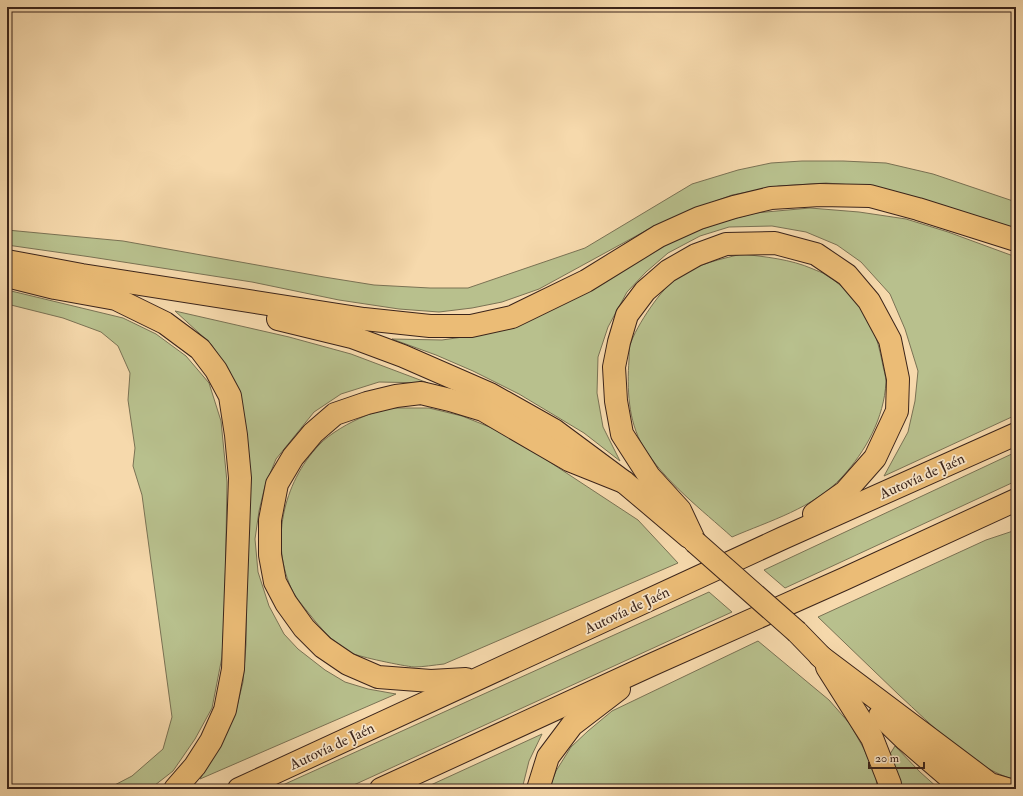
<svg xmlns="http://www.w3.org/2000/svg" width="1023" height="796" viewBox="0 0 1023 796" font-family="'IM FELL Double Pica',serif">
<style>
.green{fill:#b8c08d;stroke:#7a7254}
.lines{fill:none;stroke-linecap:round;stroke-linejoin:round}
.highway-casing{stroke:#3b241a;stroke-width:24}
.highway{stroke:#ebbc76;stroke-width:22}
.highway-bridge-casing{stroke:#3b241a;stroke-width:24;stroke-linecap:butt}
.highway-bridge{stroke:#ebbc76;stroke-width:22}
.labels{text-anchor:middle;stroke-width:3.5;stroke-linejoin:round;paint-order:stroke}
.street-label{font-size:15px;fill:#3b241a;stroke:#f9e6c9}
</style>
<rect width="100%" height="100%" fill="#f6d9ac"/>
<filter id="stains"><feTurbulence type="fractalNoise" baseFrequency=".005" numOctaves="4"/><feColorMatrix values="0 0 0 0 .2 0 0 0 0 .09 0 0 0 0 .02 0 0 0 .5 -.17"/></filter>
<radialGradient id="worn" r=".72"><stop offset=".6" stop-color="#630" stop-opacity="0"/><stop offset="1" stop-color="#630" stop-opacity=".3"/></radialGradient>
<!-- green -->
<g class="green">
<path d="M 802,161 L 843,161 L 886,163 L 933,174 L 1016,202 L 1016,229 L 906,195 L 865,186 L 826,183 L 779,186 L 732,195 L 697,208 L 647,230 L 539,289 L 502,302 L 472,308 L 439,312 L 399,309 L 339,300 L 252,282 L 91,257 L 7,245 L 7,230 L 123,241 L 324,277 L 374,285 L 430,288 L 468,288 L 585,248 L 692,184 L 738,170 L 771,163 Z"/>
<path d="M 810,208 L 859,212 L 906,219 L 948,232 L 1016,257 L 1016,415 L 884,476 L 908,432 L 915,401 L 918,371 L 905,329 L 890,294 L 861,262 L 837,245 L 806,232 L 772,226 L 729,227 L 700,236 L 668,253 L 646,272 L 627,292 L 608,327 L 598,357 L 597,393 L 603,427 L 620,461 L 584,433 L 519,394 L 473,371 L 436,355 L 392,339 L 442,340 L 477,335 L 679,237 L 722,222 L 755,213 Z"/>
<path d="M 742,254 C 766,257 790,259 813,269 C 817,271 822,272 826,275 C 846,287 865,308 873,329 C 877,339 880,351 882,361 C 883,368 886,376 886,382 C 884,418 866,451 842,477 C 814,508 769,521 732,537 C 702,510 664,481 643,446 C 628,421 627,388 629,360 C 629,355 629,350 630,345 C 636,326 663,286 679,276 C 698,264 721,259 742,254 Z"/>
<path d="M 7,290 L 123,318 L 156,334 L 186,356 L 209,383 L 221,421 L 227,482 L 225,600 L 222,657 L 212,708 L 195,739 L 173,771 L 150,789 L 107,789 L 132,776 L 163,749 L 172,717 L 142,495 L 133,466 L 135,448 L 128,400 L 130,373 L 118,346 L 101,332 L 63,318 L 7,304 Z"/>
<path d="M 175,311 L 289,337 L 351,354 L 428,383 L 379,382 L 341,394 L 314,412 L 276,459 L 265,486 L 259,511 L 255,539 L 258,572 L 269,606 L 284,634 L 298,649 L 325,670 L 345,682 L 368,689 L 396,694 L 200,779 L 222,741 L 236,710 L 243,682 L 246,645 L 248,468 L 245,421 L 230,372 L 211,344 Z"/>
<path d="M 391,408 L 429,408 L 462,416 L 497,430 L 539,455 L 638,520 L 678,563 L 444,664 C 434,665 423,667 414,667 C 403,666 360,657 351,653 C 337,645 325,633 315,621 C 308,612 299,602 293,592 C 269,544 283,483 319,445 C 329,434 350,422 365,416 C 373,412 383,411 391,408 Z"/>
<path d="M 1016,452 L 1016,481 L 785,588 L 764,570 Z"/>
<path d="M 1016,530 L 1016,780 C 973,769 931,724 899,695 C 872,669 845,643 818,617 L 986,540 Z"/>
<path d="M 709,592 L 732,612 L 345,789 L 274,789 Z"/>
<path d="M 758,641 L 829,700 L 850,724 L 864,749 L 876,777 L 877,789 L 549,789 L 556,771 L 571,747 L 588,731 L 612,711 Z"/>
<path d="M 542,734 L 529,761 L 522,789 L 422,789 Z"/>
<path d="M 895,746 L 920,772 L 939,789 L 900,789 L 900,784 L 890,754 Z"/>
</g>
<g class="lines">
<defs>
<g id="highway">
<path d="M 7,261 L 82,275 L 364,319 L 430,326 L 471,326 L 512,317 L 586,281 L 659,236 L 699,218 L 734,207 L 771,198 L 820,195 L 870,196 L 918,209 L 1016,240"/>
<path d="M 7,276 L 55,288 L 116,299 L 165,323 L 200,349 L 216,370 L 230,396 L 236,435 L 240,478 L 233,669 L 225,710 L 211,741 L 195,766 L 175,789"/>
<path d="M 278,319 L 352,337 L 403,356 L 490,394 L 554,430 L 624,482 L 689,537"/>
<path d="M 695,542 L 680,510 L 649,476 L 622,434 L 616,401 L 614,367 L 619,342 L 627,315 L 645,291 L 668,271 L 696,255 L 726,244 L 775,243 L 816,254 L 847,275 L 869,301 L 890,340 L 898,379 L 897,411 L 875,458 L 845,492 L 814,514"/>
<path d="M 797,632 L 830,666"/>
<path d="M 820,656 L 990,784 L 1007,789"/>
<path d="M 827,667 L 872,738 L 890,784 L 890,789"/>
<path d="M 466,679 L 431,681 L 378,677 L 348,664 L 323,647 L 304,628 L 286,603 L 275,582 L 270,555 L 270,520 L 277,484 L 293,457 L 313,433 L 335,414 L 367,403 L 396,396 L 421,393 L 450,400 L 483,410 L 569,460 L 624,482"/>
<path d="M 880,715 L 906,740 L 963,789"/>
<path d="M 239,789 L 783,538 L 1016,434"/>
<path d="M 381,789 L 651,665 L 844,579 L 1016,500"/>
<path d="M 538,789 L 548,757 L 572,725 L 619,689"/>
</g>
</defs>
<!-- highway casing -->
<use href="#highway" class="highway-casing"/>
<!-- highway -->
<use href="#highway" class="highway"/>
<defs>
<path id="highway-bridge" d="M 695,542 L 797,632"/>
</defs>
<!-- highway-bridge casing -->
<use href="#highway-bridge" class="highway-bridge-casing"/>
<!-- highway-bridge -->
<use href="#highway-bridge" class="highway-bridge"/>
</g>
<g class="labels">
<!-- street labels -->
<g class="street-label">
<text transform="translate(922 476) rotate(-24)" y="5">Autovía de Jaén</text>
<text transform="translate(627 610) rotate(-25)" y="5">Autovía de Jaén</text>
<text transform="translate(332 746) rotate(-25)" y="5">Autovía de Jaén</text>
</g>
</g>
<!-- margin -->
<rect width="1023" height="796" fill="none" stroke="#f6d9ac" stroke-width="24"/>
<rect x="8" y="8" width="1007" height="780" fill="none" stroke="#3b241a" stroke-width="2"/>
<rect x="12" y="12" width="999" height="772" fill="none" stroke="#3b241a"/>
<!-- scale -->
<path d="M869 762v6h55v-6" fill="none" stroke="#3b241a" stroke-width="2"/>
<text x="875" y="762" font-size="12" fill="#3b241a" stroke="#f9e6c9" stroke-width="3" paint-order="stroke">20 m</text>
<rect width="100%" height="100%" filter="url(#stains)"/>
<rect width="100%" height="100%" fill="url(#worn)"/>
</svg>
